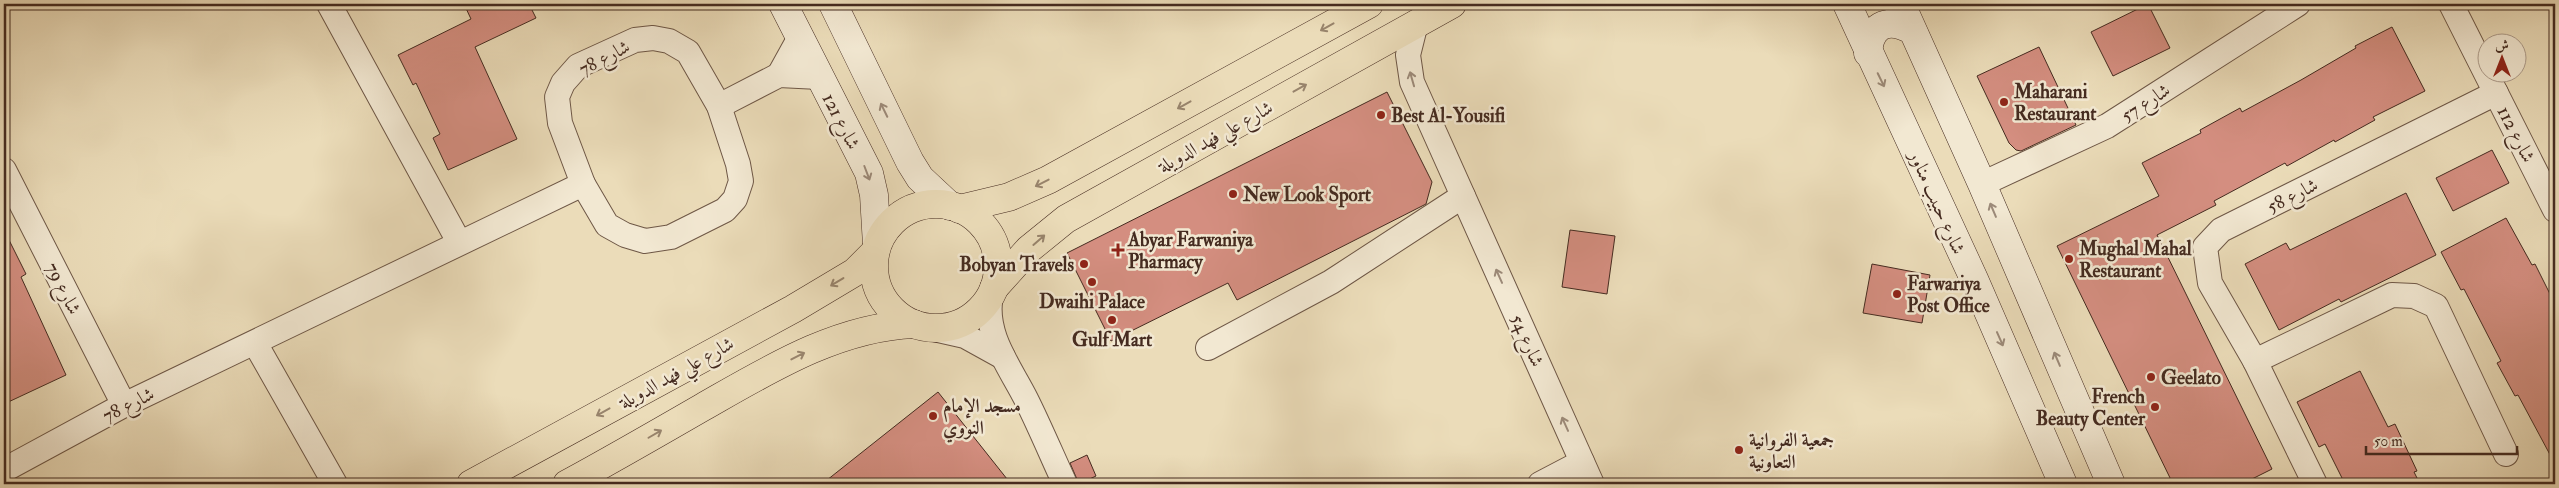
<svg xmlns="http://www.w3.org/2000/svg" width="2559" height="488" viewBox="0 0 2559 488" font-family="'IM FELL Double Pica',Amiri,serif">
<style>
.building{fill:#d48e80;stroke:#452b20}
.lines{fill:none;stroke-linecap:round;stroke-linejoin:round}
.street-casing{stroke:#6e5746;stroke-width:26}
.secondary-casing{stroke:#452b20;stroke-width:29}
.primary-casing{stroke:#452b20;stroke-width:29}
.street{stroke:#f2e8d2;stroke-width:24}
.secondary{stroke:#f2e8d2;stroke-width:28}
.primary{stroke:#ebdcb9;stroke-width:28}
.oneway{stroke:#98846c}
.oneway2{stroke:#9c8a79}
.poi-dot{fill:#8f2418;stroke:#f2e8d2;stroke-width:2}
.labels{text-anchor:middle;stroke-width:5;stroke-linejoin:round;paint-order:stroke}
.street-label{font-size:19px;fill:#452b20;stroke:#f2e8d2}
.poi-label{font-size:19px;font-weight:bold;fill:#452b20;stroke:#f2e8d2;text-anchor:start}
</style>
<rect width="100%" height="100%" fill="#ebdcb9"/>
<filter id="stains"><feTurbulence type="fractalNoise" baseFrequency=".004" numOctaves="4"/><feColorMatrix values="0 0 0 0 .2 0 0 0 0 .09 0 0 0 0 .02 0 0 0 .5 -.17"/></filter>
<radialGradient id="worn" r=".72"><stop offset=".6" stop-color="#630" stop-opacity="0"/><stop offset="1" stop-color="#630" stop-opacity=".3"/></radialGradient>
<!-- building -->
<g class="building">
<path d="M 464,4 L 529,4 L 536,18 L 475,47 L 517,139 L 448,170 L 433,138 L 440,134 L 416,83 L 413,85 L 398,55 L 471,19 Z"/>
<path d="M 2148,4 L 2170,48 L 2113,76 L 2091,32 Z"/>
<path d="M 2392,27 L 2425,91 L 2373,117 L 2375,120 L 2335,142 L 2334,140 L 2287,166 L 2285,163 L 2214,201 L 2216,205 L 2157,235 L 2272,469 L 2250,480 L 2252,484 L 2173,484 L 2057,246 L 2159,196 L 2142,163 L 2201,133 L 2200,130 L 2240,108 L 2242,112 L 2301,80 L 2356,48 L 2355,46 Z"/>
<path d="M 2039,47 L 2076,125 L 2021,151 L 2016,150 L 2009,143 L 1977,76 Z"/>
<path d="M 1387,92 L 1432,182 L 1426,204 L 1237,300 L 1228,283 L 1111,341 L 1067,253 Z"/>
<path d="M 2492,150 L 2509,183 L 2453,211 L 2436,178 Z"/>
<path d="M 2406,193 L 2436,255 L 2341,302 L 2339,299 L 2279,330 L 2245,264 L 2286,243 L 2290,250 Z"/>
<path d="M 2506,218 L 2532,265 L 2535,264 L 2555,304 L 2555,464 L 2518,395 L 2515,396 L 2497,363 L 2501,361 L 2464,289 L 2461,290 L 2441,252 Z"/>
<path d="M 4,230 L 26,274 L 21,277 L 66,375 L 4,404 Z"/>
<path d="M 1570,230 L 1615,236 L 1607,294 L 1562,287 Z"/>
<path d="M 1872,264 L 1930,275 L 1922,323 L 1863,313 Z"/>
<path d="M 2360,371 L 2388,427 L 2395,424 L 2417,471 L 2414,472 L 2420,484 L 2345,484 L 2325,444 L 2319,447 L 2297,402 Z"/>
<path d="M 938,392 L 1011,484 L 822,484 Z"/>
<path d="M 1087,455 L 1096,476 L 1079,484 L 1070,463 Z"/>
</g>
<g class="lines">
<defs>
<g id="street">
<path d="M 329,4 L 459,242"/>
<path d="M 2451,4 L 2555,210"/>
<path d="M 1416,23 L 1408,55 L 1412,82 L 1592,484"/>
<path d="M 653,38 L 669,41 L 688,52 L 719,106 L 738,164 L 741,181 L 735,199 L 725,210 L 671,237 L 645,241 L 625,235 L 607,225 L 583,184 L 560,123 L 557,97 L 563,83 L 578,66 L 635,40 Z"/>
<path d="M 779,75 L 800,37"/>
<path d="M 719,106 L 779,75 L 819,77"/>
<path d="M 4,170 L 124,405"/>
<path d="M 1982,184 L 2107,126 L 2298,4"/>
<path d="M 991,295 C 983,334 1010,367 1026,399 C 1040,427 1052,456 1065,484"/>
<path d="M 925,327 L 965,336 L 1003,357"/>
<path d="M 255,343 L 335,484"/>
<path d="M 1208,348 L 1331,282 L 1463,196"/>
<path d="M 2255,361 L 2392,295 L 2414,296 L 2436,306 L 2506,454"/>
<path d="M 4,470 L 124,405 L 583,184"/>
<path d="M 1540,484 L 1582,462"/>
<path d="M 2315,484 L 2255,361 L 2210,283 L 2205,247 L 2221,230 L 2496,93"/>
</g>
<g id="secondary">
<path d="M 783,4 L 869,173 L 874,195 L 877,245"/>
<path d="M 833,4 L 910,162 L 920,178 L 950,206"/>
<path d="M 1847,4 L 1974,279 L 2063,484"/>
<path d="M 1901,4 L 1982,184 L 2111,484"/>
<path d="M 1868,53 C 1870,26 1886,17 1910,29"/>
</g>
<g id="primary">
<circle cx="936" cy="266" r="62"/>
<path d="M 959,209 L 1009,197 L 1048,180 L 1369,4"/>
<path d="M 994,288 L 1029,249 L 1066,219 L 1452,4"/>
<path d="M 471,484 L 793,309 L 855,272 L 875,252"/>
<path d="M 567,484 C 613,459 658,433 703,407 C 768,370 837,327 914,324"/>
</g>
</defs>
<!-- street casing -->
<use href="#street" class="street-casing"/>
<!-- secondary casing -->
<use href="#secondary" class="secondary-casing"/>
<!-- primary casing -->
<use href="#primary" class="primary-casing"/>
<!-- street -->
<use href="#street" class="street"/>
<!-- secondary -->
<use href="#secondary" class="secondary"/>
<!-- primary -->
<use href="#primary" class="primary"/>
</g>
<!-- one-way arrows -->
<defs><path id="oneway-shaft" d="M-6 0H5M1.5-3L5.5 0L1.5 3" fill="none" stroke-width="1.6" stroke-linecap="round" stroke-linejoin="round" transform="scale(1.25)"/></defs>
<g class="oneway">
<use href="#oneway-shaft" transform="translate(1327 27) rotate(151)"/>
<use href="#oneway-shaft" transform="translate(1300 88) rotate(-29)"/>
<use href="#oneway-shaft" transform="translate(1184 105) rotate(151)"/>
<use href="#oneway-shaft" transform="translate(1042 183) rotate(153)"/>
<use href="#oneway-shaft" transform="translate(1039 240) rotate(-41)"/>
<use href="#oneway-shaft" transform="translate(837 282) rotate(149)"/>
<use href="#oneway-shaft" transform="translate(798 356) rotate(-27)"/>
<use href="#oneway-shaft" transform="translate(603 412) rotate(151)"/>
<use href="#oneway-shaft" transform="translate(655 434) rotate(-30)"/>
</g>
<g class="oneway2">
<use href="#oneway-shaft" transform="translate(1412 79) rotate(-106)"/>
<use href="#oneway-shaft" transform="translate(1881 80) rotate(64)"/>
<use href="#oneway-shaft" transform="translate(884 110) rotate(-116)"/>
<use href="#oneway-shaft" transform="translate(867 173) rotate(69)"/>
<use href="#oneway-shaft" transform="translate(1993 210) rotate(-113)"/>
<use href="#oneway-shaft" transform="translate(1499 276) rotate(-114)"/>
<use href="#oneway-shaft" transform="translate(2000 339) rotate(66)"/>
<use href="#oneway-shaft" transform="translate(2057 359) rotate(-113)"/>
<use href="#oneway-shaft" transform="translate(1565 424) rotate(-114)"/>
</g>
<!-- markers -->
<g class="poi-dot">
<circle cx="2004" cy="102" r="5"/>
<circle cx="1381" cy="115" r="5"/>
<circle cx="1233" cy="194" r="5"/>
<path d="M1115.5 242.5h5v5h5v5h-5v5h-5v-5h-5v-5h5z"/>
<circle cx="2069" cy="259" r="5"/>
<circle cx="1084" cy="264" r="5"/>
<circle cx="1092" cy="282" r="5"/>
<circle cx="1897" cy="294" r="5"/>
<circle cx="1112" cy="320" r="5"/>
<circle cx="2151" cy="377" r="5"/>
<circle cx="2155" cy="407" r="5"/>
<circle cx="933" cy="416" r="5"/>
<circle cx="1739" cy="450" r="5"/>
</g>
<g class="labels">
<!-- street labels -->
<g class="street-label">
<text transform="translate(604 57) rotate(-28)" y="7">شارع 78</text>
<text transform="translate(2145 102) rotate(-33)" y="7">شارع 57</text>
<text transform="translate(842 121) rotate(63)" y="7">شارع 121</text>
<text transform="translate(2517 134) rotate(63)" y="7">شارع 112</text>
<text transform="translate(1215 136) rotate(-29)" y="7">شارع علي فهد الدويلة</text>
<text transform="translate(2292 195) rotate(-27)" y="7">شارع 58</text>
<text transform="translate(1938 202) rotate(66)" y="7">شارع حبيب مناور</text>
<text transform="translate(64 288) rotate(63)" y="7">شارع 79</text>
<text transform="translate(1528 340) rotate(66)" y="7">شارع 54</text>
<text transform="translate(676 372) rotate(-29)" y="7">شارع علي فهد الدويلة</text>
<text transform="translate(128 404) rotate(-27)" y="7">شارع 78</text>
</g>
<!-- poi labels -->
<g class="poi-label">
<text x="2014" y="98">Maharani<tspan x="2014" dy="22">Restaurant</tspan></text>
<text x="1391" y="122">Best Al-Yousifi</text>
<text x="1243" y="201">New Look Sport</text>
<text x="1128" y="246">Abyar Farwaniya<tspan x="1128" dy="22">Pharmacy</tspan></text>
<text x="2079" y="255">Mughal Mahal<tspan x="2079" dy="22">Restaurant</tspan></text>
<text x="1074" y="271" text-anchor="end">Bobyan Travels</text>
<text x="1907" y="290">Farwariya<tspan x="1907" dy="22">Post Office</tspan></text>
<text x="1092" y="308" text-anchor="middle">Dwaihi Palace</text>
<text x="1112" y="346" text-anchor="middle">Gulf Mart</text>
<text x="2161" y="384">Geelato</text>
<text x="2145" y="403" text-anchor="end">French<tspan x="2145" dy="22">Beauty Center</tspan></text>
<text x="943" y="412">مسجد الإمام<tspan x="943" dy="22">النووي</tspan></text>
<text x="1749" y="446">جمعية الفروانية<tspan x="1749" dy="22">التعاونية</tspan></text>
</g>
</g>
<!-- margin -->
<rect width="2559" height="488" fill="none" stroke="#ebdcb9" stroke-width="20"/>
<rect x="5" y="5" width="2549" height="478" fill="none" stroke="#452b20" stroke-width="2.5"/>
<rect x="10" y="10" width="2539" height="468" fill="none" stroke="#452b20"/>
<!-- north arrow -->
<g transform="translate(2502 58)"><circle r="24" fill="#f2e8d2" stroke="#ad9c8b"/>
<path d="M0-4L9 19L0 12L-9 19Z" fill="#8f2418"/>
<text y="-8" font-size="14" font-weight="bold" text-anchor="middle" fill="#452b20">ش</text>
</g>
<!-- scale -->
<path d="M2366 446v8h151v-8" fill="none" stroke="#452b20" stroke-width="2.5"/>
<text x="2374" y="446" font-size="15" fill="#452b20" stroke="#f2e8d2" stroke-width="4" paint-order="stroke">50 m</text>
<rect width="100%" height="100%" filter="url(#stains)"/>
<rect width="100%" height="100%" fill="url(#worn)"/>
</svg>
